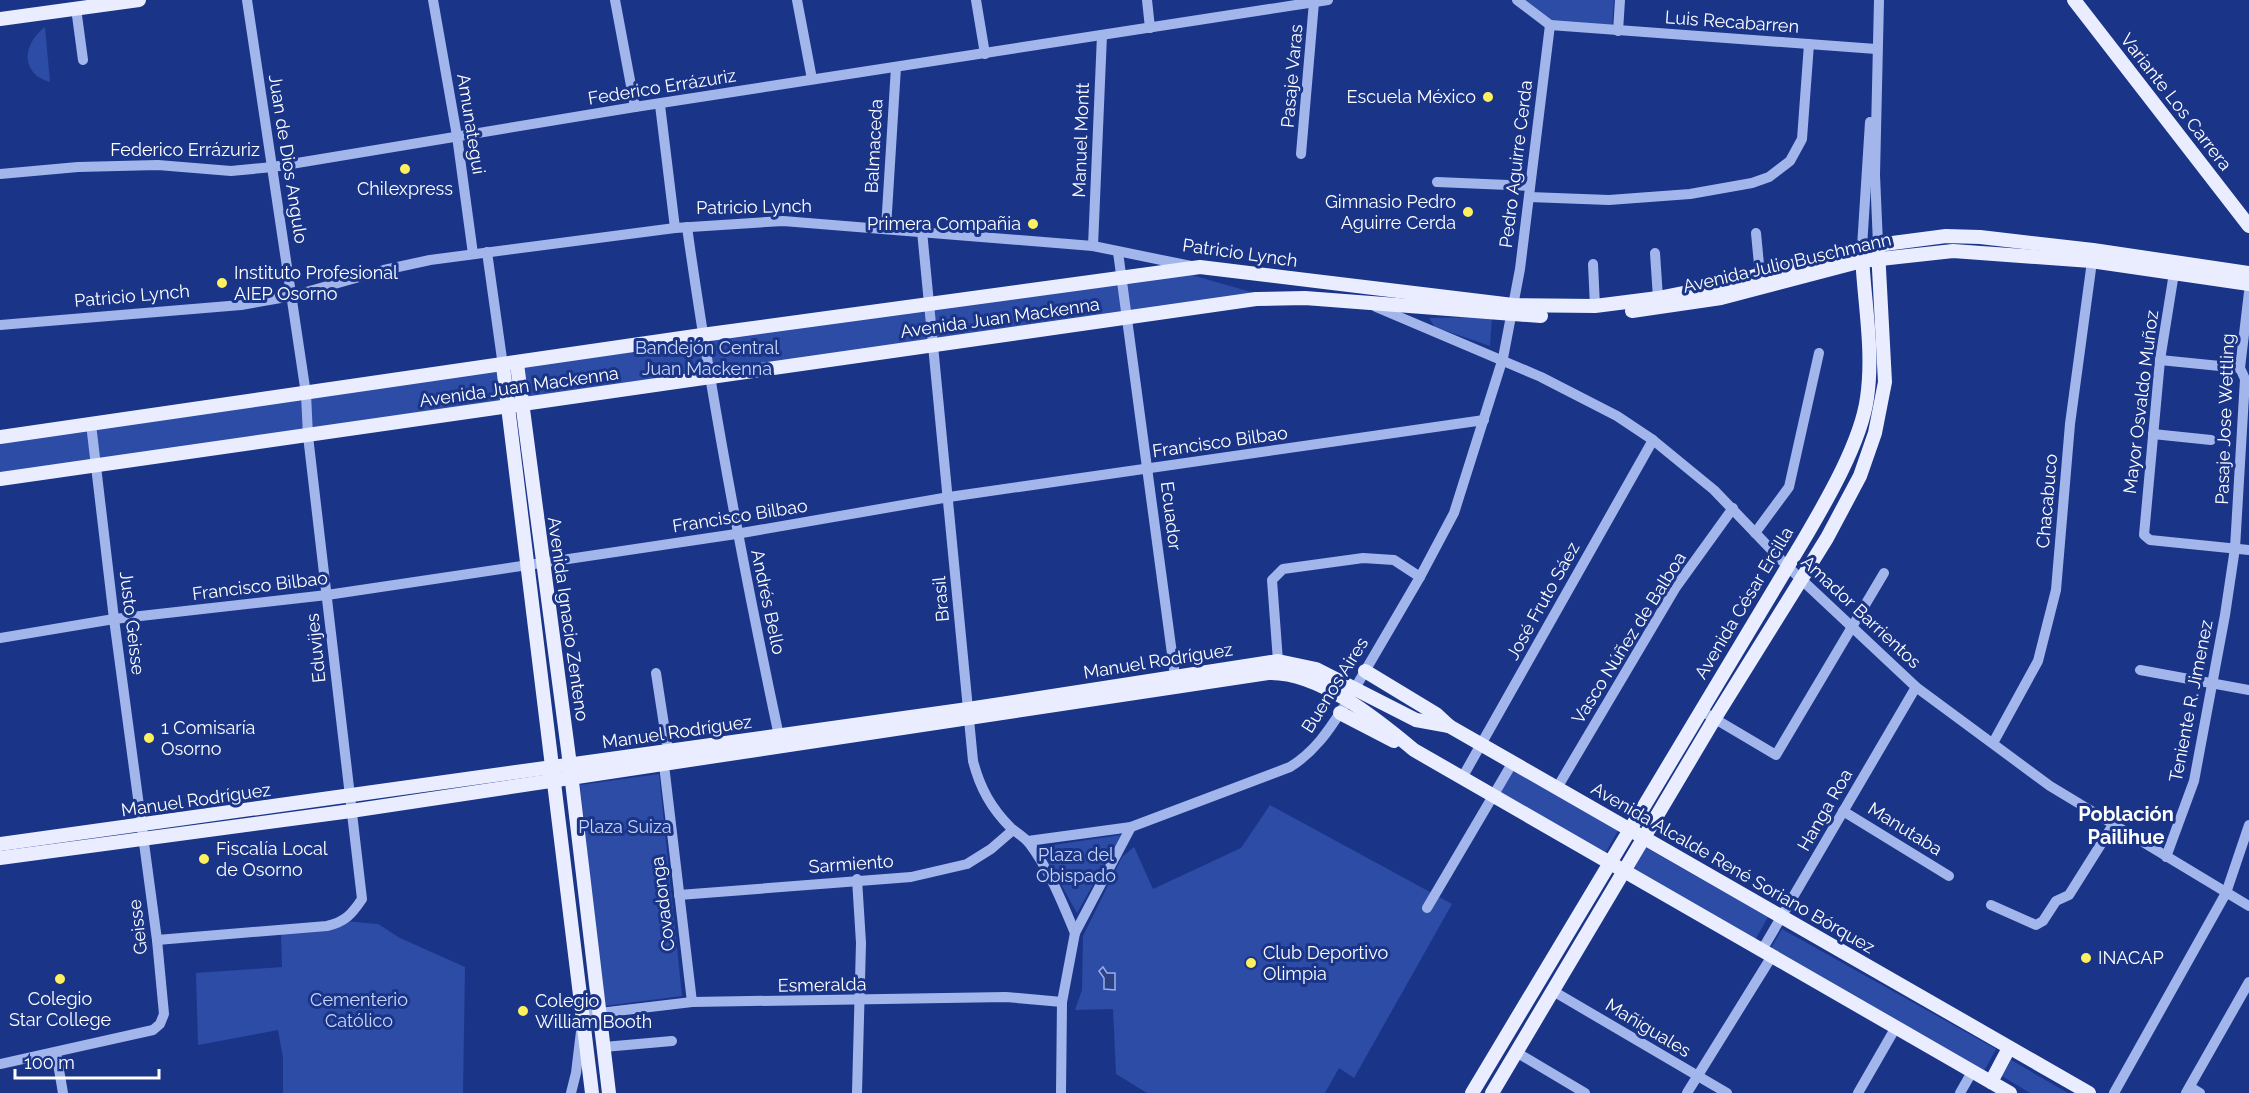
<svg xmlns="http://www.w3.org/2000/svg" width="2249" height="1093" viewBox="0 0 2249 1093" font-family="Raleway,sans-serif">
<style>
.green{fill:#2d4ca6}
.water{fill:#2d4180;stroke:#96aeef;stroke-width:1.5}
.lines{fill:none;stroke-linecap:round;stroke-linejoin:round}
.minor{stroke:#a3b6ec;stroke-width:10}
.major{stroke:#e9edff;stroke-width:14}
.poi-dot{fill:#fef05f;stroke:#1a3588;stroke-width:2}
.labels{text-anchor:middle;stroke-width:6;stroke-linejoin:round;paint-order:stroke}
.street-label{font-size:18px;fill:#fff;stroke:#1a3588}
.poi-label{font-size:18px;fill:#fff;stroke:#1a3588;text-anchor:start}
.park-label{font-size:18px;fill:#c8d5f9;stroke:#1a3588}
.neighbourhood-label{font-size:20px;font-weight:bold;fill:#fff;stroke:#1a3588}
</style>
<rect width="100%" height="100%" fill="#1a3588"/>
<!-- green -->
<g class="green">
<path d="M 1522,0 L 1614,0 L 1612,28 L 1552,22 Z"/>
<path d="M 45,27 L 50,82 C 20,74 22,44 45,27 Z"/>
<path d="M 1181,272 L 1258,294 L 0,475 L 0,440 Z"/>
<path d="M 1492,317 L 1490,346 L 1435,327 L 1429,318 Z"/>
<path d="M 1512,769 L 1619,829 L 1606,852 L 1498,792 Z"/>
<path d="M 659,774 L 682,996 L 604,1006 L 580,785 Z"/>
<path d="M 1270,805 L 1452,904 L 1354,1078 L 1339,1068 L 1325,1093 L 1147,1093 L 1116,1074 L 1113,1009 L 1075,1010 L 1082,990 L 1083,936 L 1122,857 L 1134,847 L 1153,889 L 1241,848 Z"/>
<path d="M 1121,835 L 1077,913 L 1040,847 Z"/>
<path d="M 1645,847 L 1768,917 L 1754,942 L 1631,872 Z"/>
<path d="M 343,921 L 378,924 L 400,938 L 465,967 L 463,1093 L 283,1093 L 283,1058 L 278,1030 L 198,1045 L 196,973 L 282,967 L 281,931 Z"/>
<path d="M 1782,929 L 1996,1049 L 1984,1071 L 1770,950 Z"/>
<path d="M 2011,1060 L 2068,1093 L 2030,1093 L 2002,1076 Z"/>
</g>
<!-- water -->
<path class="water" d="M 1103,967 L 1107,973 L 1115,973 L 1115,990 L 1104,989 L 1104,978 L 1099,971 Z"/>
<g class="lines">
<!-- minor -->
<g class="minor">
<path d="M 433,0 L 457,136 L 473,254"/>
<path d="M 615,0 L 635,107"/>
<path d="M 797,0 L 812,79"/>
<path d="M 976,0 L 985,54"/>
<path d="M 1147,0 L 1150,28"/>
<path d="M 1517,0 L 1550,25"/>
<path d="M 76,8 L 83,60"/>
<path d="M 1550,25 L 1876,49"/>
<path d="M 1618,31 L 1620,0"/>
<path d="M 660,105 L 675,228"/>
<path d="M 1301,154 L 1314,2"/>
<path d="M 0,174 L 78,167 L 158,165 L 231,171 L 273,167 L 635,107 L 1328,0"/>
<path d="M 1437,182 L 1530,186"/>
<path d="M 1529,197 L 1609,200 L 1690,194 L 1752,183 L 1769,177 L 1790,161 L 1802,139 L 1809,44"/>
<path d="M 687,227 C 711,398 743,567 779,736"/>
<path d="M 886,228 L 896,67"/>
<path d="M 922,231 L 973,761 C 980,788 991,808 1011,828 C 1017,833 1024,837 1029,843 C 1049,869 1062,902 1075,933"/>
<path d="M 1756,233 L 1760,275"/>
<path d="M 1878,244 L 1875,175 L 1879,0"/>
<path d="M 1093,246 L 1102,35"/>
<path d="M 1862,247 L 1870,122"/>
<path d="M 487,252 L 503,366"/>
<path d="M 1118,252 L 1175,676"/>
<path d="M 1655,253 L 1658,298"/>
<path d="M 1593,264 L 1595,306"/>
<path d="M 2174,273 L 2160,360 L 2144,535 L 2150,540 L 2249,550"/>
<path d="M 1376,307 L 1541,377 L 1617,416 L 1653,440 L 1714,490 L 1787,566 L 1916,687 L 2050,786 L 2249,906"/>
<path d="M 0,325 L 241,305 L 292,296 L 384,270 L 430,260 L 675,228 L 783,221 L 1093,246 L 1191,266"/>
<path d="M 2160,360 L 2240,368"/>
<path d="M 2153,434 L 2211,440"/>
<path d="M 1755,533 L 1789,487 L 1819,353"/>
<path d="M 0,638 L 114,619 L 327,595 L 736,534 L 949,497 L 1484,420"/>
<path d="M 1278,661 L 1272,580 L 1283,569 L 1363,558 L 1394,560 L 1420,577"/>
<path d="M 2140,670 L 2249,690"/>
<path d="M 656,673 L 668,751"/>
<path d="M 1351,695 L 1420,577 L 1454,513 L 1503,358 L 1520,269 L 1550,25"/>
<path d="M 1700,710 L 1776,755 L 1884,573"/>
<path d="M 1993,743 L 2038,661 L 2056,590 L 2070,424 L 2093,254"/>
<path d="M 664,765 L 692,1002"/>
<path d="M 1462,778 L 1653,440"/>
<path d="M 1557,788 L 1676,587 L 1733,508"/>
<path d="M 1843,811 L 1949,876"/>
<path d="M 1028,841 L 1131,827 L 1290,767 C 1314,752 1328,732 1343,708"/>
<path d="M 2166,857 L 2194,781 L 2225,615 L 2235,548 L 2245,379 L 2240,368 L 2249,292"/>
<path d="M 679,895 L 911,877 L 967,864 L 991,849 L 1013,830"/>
<path d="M 1991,905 L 2036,925 L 2043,921 L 2056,901 L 2069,895 L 2113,825"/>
<path d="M 1427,908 L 1513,762"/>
<path d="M 157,940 L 327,926 C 345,922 352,914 362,899 L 308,436 L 306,394 L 247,0"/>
<path d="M 1762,950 L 1916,687"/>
<path d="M 1553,991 L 1727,1093"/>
<path d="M 604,1047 L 672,1041"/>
<path d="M 56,1052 L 63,1093"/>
<path d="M 1516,1052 L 1585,1093"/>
<path d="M 0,1064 L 153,1030 L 160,1024 L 164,1014 L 157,940 L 114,619 L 91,424"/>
<path d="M 2190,1087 L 2200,1093"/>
<path d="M 571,1093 L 576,1073 L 583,1015 L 692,1002 L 1006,997 L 1062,1002"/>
<path d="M 857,1093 L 861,943 L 857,879"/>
<path d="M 1061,1093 L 1062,1002 L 1075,933 L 1131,827"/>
<path d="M 1687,1093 L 1772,956"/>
<path d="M 1858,1093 L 1896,1027"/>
<path d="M 1960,1093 L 1972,1072"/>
<path d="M 2114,1093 L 2226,893 L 2249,825"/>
<path d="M 2186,1093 L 2249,982"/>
</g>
<!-- major -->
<g class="major">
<path d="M 2074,0 L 2249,226"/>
<path d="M 0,19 L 139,0"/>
<path d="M 1632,311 L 1721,298 L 1862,261 L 1953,251 L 2091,261 L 2249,284"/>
<path d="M 517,364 L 570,765 L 609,1093"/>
<path d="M 503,366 L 592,1093"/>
<path d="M 0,437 L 702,335 L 1200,267 L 1513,305 L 1595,306 L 1658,298 L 1718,286 L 1862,247 L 1946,236 L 1980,237 L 2093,250 L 2249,273"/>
<path d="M 0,479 L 1256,299 L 1305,298 L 1541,316"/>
<path d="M 1365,671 L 1436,714 L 1449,726"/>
<path d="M 1340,713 L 1394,741"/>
<path d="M 0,844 L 968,709 L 1278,661 L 1316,669 L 1416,720 L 1449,726 L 2089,1093"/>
<path d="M 0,858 L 351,811 L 1268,673 C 1318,671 1377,719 1414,750 L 2010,1093"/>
<path d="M 1991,1082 L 2009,1048"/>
<path d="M 1472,1093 L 1803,541 C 1826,502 1861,442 1867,398 C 1874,351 1864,301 1862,255"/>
<path d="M 1492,1093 L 1715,718 L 1827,538 L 1860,476 L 1875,433 L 1885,382 L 1878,250"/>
</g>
</g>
<!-- markers -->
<g class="poi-dot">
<circle cx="1488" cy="97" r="6"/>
<circle cx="405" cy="169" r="6"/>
<circle cx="1468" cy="212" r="6"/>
<circle cx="1033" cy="224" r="6"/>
<circle cx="222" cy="283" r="6"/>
<circle cx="149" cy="738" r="6"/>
<circle cx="204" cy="859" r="6"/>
<circle cx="2086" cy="958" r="6"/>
<circle cx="1251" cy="963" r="6"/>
<circle cx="60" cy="979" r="6"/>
<circle cx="523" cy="1011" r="6"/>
</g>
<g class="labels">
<!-- street labels -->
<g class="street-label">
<text transform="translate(1732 22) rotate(4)" y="6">Luis Recabarren</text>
<text transform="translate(1292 76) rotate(-85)" y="6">Pasaje Varas</text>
<text transform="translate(662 87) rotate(-9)" y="6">Federico Errázuriz</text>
<text transform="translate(2176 102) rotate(52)" y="6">Variante Los Carrera</text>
<text transform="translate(471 124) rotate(81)" y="6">Amunategui</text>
<text transform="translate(1081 140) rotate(-88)" y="6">Manuel Montt</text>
<text transform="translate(874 146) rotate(-87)" y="6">Balmaceda</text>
<text x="185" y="156">Federico Errázuriz</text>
<text transform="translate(288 159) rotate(81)" y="6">Juan de Dios Angulo</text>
<text transform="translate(1516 164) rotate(-83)" y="6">Pedro Aguirre Cerda</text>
<text transform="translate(754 207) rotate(-1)" y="6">Patricio Lynch</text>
<text transform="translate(1240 253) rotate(8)" y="6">Patricio Lynch</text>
<text transform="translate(1787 263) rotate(-13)" y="6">Avenida Julio Buschmann</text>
<text transform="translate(132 296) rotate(-5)" y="6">Patricio Lynch</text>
<text transform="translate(1000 318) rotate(-8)" y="6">Avenida Juan Mackenna</text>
<text transform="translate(519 387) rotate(-8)" y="6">Avenida Juan Mackenna</text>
<text transform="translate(2141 402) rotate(-83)" y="6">Mayor Osvaldo Muñoz</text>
<text transform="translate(2225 419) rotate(-88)" y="6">Pasaje Jose Wettling</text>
<text transform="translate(1220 442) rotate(-8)" y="6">Francisco Bilbao</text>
<text transform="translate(2047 501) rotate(-85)" y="6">Chacabuco</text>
<text transform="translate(740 516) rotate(-9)" y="6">Francisco Bilbao</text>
<text transform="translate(1171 516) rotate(83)" y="6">Ecuador</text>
<text transform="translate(260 586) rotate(-7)" y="6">Francisco Bilbao</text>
<text transform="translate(941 599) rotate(-95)" y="6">Brasil</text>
<text transform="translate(1543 601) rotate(-61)" y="6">José Fruto Sáez</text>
<text transform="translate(768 602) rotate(78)" y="6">Andrés Bello</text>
<text transform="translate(1744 603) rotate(-59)" y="6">Avenida César Ercilla</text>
<text transform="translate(1861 612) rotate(43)" y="6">Amador Barrientos</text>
<text transform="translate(568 619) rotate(82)" y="6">Avenida Ignacio Zenteno</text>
<text transform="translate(132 623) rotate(83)" y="6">Justo Geisse</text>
<text transform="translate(1629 638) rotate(-58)" y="6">Vasco Núñez de Balboa</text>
<text transform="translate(316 648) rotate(-96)" y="6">Eduvijes</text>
<text transform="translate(1158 661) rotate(-9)" y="6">Manuel Rodríguez</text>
<text transform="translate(1335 685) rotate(-58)" y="6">Buenos Aires</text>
<text transform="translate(2191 701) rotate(-79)" y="6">Teniente R. Jimenez</text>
<text transform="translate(677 732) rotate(-8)" y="6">Manuel Rodríguez</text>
<text transform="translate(196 800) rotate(-8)" y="6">Manuel Rodríguez</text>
<text transform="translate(1825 810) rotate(-60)" y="6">Hanga Roa</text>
<text transform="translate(1905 829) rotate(32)" y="6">Manutaba</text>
<text transform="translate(851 864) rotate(-4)" y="6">Sarmiento</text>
<text transform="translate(1733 868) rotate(30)" y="6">Avenida Alcalde René Soriano Bórquez</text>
<text transform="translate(663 904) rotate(-97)" y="6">Covadonga</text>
<text transform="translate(138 927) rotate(-97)" y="6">Geisse</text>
<text transform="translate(822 985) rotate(-1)" y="6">Esmeralda</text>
<text transform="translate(1648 1028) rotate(31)" y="6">Mañiguales</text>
</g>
<!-- poi labels -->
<g class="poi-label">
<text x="1476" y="103" text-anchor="end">Escuela México</text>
<text x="405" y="195" text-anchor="middle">Chilexpress</text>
<text x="1456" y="208" text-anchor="end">Gimnasio Pedro<tspan x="1456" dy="21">Aguirre Cerda</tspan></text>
<text x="1021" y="230" text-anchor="end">Primera Compañia</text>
<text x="234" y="279">Instituto Profesional<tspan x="234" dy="21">AIEP Osorno</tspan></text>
<text x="161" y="734">1 Comisaría<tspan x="161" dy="21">Osorno</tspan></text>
<text x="216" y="855">Fiscalía Local<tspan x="216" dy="21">de Osorno</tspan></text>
<text x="1263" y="959">Club Deportivo<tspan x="1263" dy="21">Olimpia</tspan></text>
<text x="2098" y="964">INACAP</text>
<text x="60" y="1005" text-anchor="middle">Colegio<tspan x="60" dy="21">Star College</tspan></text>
<text x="535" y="1007">Colegio<tspan x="535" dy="21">William Booth</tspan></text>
</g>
<!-- park labels -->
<g class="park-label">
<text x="707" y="354">Bandejón Central<tspan x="707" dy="21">Juan Mackenna</tspan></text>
<text x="625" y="833">Plaza Suiza</text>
<text x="1076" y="861">Plaza del<tspan x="1076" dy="21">Obispado</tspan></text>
<text x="359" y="1006">Cementerio<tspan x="359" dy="21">Católico</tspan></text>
</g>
<!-- neighbourhood labels -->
<g class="neighbourhood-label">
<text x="2126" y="821">Población<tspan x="2126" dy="23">Pailihue</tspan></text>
</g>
</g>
<!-- scale -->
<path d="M15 1069v9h144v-9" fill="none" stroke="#ffffff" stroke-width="3"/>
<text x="24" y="1069" font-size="18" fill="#ffffff" stroke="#1a3588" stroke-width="4.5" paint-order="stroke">100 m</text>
</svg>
